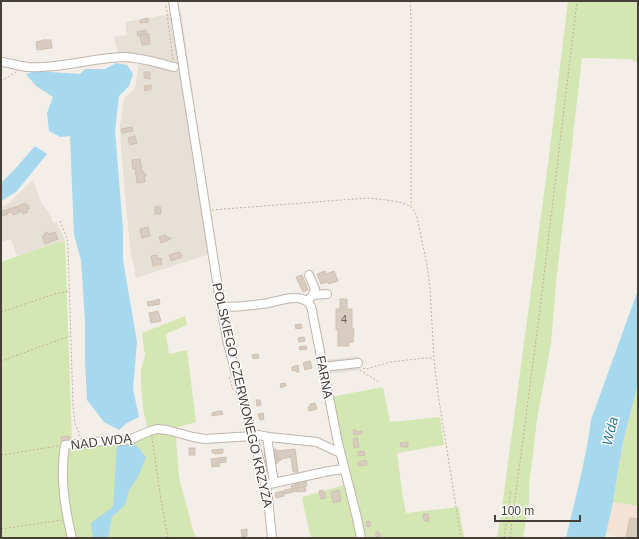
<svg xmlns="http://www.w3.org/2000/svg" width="639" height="539" viewBox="0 0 639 539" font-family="Helvetica,sans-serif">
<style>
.residential{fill:#e7e0d6}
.commercial{fill:#f4e3d4}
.green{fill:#d4e6b2}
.parking{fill:#e2dfdc}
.water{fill:#a6d8ee}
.building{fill:#d8ccc1;stroke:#cfc0b1}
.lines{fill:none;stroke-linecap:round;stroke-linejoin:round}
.minor-casing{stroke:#beb5ab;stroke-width:10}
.path{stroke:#c0b09c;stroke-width:1;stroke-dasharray:2 2;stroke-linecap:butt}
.minor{stroke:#fff;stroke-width:8}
.labels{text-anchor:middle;stroke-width:3;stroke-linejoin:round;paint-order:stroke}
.number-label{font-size:11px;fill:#6a625a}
.street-label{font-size:13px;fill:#463f37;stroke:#fff}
.water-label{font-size:14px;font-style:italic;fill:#307b9f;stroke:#fff}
</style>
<rect width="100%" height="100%" fill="#f3efe8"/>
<!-- residential -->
<g class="residential">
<path d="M 181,12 L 195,111 L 210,206 L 216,252 L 136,278 L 131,253 L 128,227 L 121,149 L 120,126 L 124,99 L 135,88 L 139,62 L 120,62 L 114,37 L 127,35 L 125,22 Z"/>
<path d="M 33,180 L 41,202 L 50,214 L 53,222 L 57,222 L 65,241 L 52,244 L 17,256 L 11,239 L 1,242 L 1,208 L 10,202 Z"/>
</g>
<!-- commercial -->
<path class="commercial" d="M 613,502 L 638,506 L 638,538 L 621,538 L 606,534 Z"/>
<!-- green -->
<g class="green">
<path d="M 568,1 L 638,1 L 638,63 L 630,59 L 582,58 L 556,283 L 551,343 L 537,419 L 533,454 L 529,484 L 529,501 L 523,538 L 497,538 L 504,493 L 549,156 Z"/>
<path d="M 65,241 L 72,441 L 120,439 L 134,434 L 147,427 L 143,408 L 141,386 L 141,370 L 145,355 L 142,333 L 185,316 L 187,325 L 166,334 L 169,354 L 187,350 L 196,422 L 175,428 L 179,477 L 193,531 L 197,538 L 1,538 L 1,262 L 52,244 Z"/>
<path d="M 638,383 L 638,506 L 613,502 L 623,442 Z"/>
<path d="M 383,387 L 390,422 L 440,417 L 444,445 L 397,453 L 403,498 L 406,513 L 459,507 L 464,537 L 311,538 L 303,503 L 302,497 L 344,485 L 333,440 L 325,398 Z"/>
</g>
<!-- parking -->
<path class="parking" d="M 359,356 L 360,370 L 327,374 L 325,360 Z"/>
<!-- water -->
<g class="water">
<path d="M 116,63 L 127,65 L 133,74 L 129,86 L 119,96 L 115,131 L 123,229 L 123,260 L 137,342 L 133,389 L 139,417 L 127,423 L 119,430 L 104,422 L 87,400 L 85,360 L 85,320 L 81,260 L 74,235 L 70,136 L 60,137 L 49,131 L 47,113 L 53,97 L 36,86 L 26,74 L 35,71 L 80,74 L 85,69 L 105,69 Z"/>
<path d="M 35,146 L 47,154 L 16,192 L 1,201 L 1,183 L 14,170 Z"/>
<path d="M 638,290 L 638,383 L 623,442 L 613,502 L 605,538 L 566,538 C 575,499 586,460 591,420 Z"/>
<path d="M 131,439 L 146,457 L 138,477 L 129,490 L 125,505 L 112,517 L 108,538 L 93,538 L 91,523 L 113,507 L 117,441 Z"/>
</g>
<!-- building -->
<g class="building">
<path d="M 148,18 L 148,22 L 140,23 L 140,20 Z"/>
<path d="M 146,30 L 147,34 L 138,36 L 137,32 Z"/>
<path d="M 147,34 L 149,34 L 150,44 L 142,45 L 140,35 Z"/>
<path d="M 42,40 L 51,40 L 52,48 L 37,50 L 36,42 L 41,41 Z"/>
<path d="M 144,72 L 150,72 L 150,79 L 144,78 Z"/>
<path d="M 151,85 L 151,89 L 145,91 L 144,86 Z"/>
<path d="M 132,127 L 133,131 L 122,133 L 121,129 Z"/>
<path d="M 135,136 L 137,143 L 130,145 L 128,138 Z"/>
<path d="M 140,159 L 142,171 L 143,171 L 144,174 L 146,174 L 146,176 L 144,176 L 145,182 L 137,183 L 135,168 L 133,169 L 132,160 Z"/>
<path d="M 25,203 L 26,205 L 28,205 L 29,209 L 27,209 L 28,212 L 23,214 L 22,211 L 20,212 L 18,206 Z"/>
<path d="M 18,206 L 20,212 L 13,215 L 12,212 L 8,213 L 6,210 Z"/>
<path d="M 160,206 L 161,214 L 155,214 L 155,207 Z"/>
<path d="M 6,210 L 8,214 L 3,216 L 1,212 Z"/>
<path d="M 148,227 L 150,236 L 142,238 L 140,229 Z"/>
<path d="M 47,232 L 48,234 L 55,232 L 58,239 L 45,244 L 42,236 L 44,236 L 45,233 Z"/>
<path d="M 166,235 L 167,238 L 170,237 L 171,239 L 161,243 L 159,237 Z"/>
<path d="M 180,252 L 182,257 L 171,261 L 169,255 Z"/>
<path d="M 157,255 L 158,259 L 161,258 L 162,264 L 153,266 L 151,256 Z"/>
<path d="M 325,271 L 326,274 L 334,271 L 338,281 L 329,284 L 328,282 L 321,284 L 317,274 Z"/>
<path d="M 302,275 L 308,290 L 303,292 L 296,277 Z"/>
<path d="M 159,299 L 160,304 L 155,305 L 154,301 Z"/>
<path d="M 340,299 L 347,299 L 347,309 L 352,309 L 352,329 L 354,329 L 353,342 L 349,342 L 349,346 L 338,346 L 338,330 L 336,330 L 336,309 L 340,309 Z"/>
<path d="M 154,301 L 155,305 L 148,306 L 147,302 Z"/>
<path d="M 158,311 L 161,321 L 151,323 L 149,313 Z"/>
<path d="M 301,324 L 302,328 L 296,329 L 295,325 Z"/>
<path d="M 304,337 L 305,341 L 299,342 L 298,338 Z"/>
<path d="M 306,346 L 307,349 L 300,350 L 299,347 Z"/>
<path d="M 258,354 L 259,358 L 253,359 L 252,355 Z"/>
<path d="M 310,361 L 312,368 L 305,370 L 303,363 Z"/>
<path d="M 298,365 L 299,372 L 296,372 L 295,370 L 292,371 L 292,367 Z"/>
<path d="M 285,383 L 286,386 L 281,388 L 280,384 Z"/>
<path d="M 256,400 L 260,400 L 261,405 L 257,406 Z"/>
<path d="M 315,403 L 317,409 L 309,411 L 308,407 L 310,407 L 310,404 Z"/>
<path d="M 219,411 L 222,411 L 223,414 L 212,416 L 212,413 Z"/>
<path d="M 263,413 L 264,419 L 260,420 L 258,414 Z"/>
<path d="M 353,430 L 356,430 L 357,432 L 362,431 L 362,433 L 354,435 Z"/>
<path d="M 69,436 L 70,440 L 62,441 L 61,437 Z"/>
<path d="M 357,438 L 359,447 L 354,448 L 353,439 Z"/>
<path d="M 408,442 L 408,447 L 401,447 L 400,443 Z"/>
<rect x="189" y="448" width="6" height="7"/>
<path d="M 223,449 L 223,453 L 215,454 L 214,453 L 212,453 L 212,450 Z"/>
<path d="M 276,449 L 278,463 L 266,465 L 264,450 Z"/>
<path d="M 295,449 L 298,472 L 293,472 L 291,457 L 281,459 L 281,460 L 277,461 L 276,451 Z"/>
<path d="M 364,451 L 365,455 L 358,456 L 358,452 Z"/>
<path d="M 226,457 L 226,462 L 219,463 L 220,466 L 212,467 L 211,459 Z"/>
<path d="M 366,460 L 367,465 L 359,466 L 358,462 Z"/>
<path d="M 306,480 L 307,486 L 299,488 L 298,481 Z"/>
<path d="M 298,482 L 299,488 L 292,489 L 291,486 L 295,485 L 295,483 Z"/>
<path d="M 305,487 L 306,491 L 297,492 L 296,488 Z"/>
<path d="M 296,488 L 297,491 L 284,494 L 284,490 Z"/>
<path d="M 323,490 L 323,492 L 325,492 L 325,498 L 321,499 L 319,491 Z"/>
<path d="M 339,490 L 341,501 L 333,503 L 331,492 Z"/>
<path d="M 283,491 L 284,496 L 276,498 L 275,493 Z"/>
<path d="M 423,514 L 428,514 L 429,522 L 428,522 L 428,521 L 424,521 Z"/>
<path d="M 630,518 L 638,519 L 638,538 L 626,537 Z"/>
<path d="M 369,521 L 369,523 L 370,522 L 371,526 L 367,527 L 366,522 Z"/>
<path d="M 247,529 L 247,536 L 242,537 L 241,530 Z"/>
<path d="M 376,532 L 379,532 L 381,538 L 376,538 Z"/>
</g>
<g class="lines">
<defs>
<g id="minor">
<path d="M 173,1 L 221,307 L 228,344 L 264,477 L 268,498 L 272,538"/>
<path d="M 1,62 C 10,63 19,66 28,67 C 60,69 91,58 123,57 C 141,57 157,63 174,67"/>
<path d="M 313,295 L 327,294"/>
<path d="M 307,301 L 313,295 L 315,289 L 309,275"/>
<path d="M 221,307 C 235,307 248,306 262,304 C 274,303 291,295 302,299 C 311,301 312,309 313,316 L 338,443 L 357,518 L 361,538"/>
<path d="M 323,367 L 358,363"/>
<path d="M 252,434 L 269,437 L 317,442 L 340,453"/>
<path d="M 267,437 L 274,483"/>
<path d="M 265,485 L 329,471 L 344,469"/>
<path d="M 72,538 C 65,510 60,474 65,445 L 105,441 L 121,441 L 131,439 L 150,431 L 157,429 L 167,430 L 193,437 L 205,439 L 253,436"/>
</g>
</defs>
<!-- minor casing -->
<use href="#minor" class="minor-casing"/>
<!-- path -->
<g class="path">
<path d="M 410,1 L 411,20 L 411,206"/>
<path d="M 166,6 L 173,60"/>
<path d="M 1,81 L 16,72"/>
<path d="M 212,210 L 367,198 C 377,199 407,201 412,208 C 415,210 415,214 417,217 L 427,265 L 430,287 L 434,360 L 438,394 L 461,538"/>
<path d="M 60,221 L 67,238 L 68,246 L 73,405 L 75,424 L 79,432 L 79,436"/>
<path d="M 1,312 L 55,294 L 69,291"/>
<path d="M 1,361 L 70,336"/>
<path d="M 363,368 L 366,369 L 391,362 L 425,358 L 431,358 L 433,360"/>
<path d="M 360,370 L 380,383"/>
<path d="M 229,377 L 233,390"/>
<path d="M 152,437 L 161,500 L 168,538"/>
<path d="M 1,455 L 58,446"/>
<path d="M 1,529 L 62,520"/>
<path d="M 504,538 L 511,490"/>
<path d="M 510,538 L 539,317 L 577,1"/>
</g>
<!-- minor -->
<use href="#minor" class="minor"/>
</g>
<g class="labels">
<!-- number labels -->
<g class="number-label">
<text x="344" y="323">4</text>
</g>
<!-- street labels -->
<g class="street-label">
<text transform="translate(325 377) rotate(79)" y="5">FARNA</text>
<text transform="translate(243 395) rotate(77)" y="5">POLSKIEGO CZERWONEGO KRZYŻA</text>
<text transform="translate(101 441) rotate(-7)" y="5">NAD WDĄ</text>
</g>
<!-- water labels -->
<g class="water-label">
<text transform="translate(610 431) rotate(-76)" y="5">Wda</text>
</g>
</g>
<!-- border -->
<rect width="639" height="539" fill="none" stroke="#463f37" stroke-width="4"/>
<!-- scale -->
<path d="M495 515v6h85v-6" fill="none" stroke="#463f37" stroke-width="2"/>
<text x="501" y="515" font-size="12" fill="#463f37" stroke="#ffffff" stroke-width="3" paint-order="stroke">100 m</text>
</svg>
